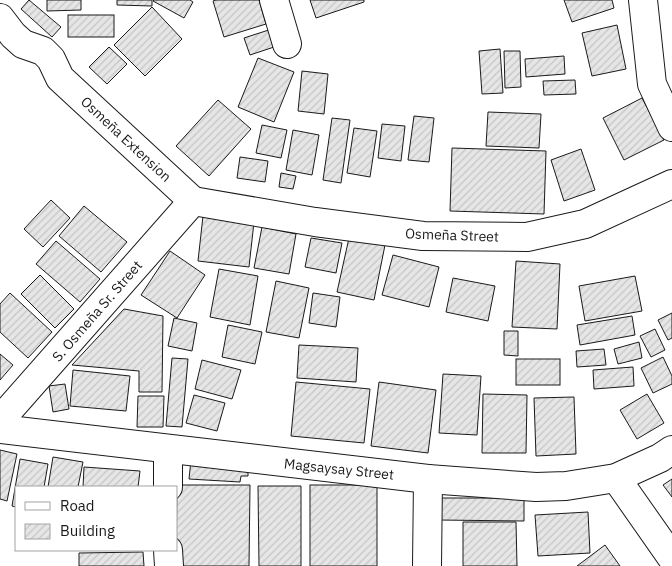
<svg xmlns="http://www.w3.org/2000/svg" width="672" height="566" viewBox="0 0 672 566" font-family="'IBM Plex Sans',sans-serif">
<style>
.building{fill:url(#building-hatch);stroke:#1a1a1a}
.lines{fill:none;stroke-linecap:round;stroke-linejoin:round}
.minor-casing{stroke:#1a1a1a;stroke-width:30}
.minor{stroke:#fff;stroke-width:28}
.labels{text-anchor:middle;stroke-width:4;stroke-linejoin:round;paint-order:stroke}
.street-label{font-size:14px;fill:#1a1a1a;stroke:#fff}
</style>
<defs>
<pattern id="building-hatch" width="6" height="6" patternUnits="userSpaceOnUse" patternTransform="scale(1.25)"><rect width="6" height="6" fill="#e6e6e6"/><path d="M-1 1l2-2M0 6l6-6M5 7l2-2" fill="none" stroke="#c5c5c5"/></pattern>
</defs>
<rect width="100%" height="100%" fill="#fff"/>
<!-- building -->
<g class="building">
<path d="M 29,0 L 61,27 L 52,37 L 21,9 Z"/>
<path d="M 47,0 L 81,0 L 81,10 L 47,11 Z"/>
<path d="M 117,0 L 152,0 L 152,6 L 117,5 Z"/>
<path d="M 154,0 L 190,0 L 193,2 L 184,18 L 153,1 Z"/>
<path d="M 216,0 L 259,0 L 266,24 L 224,37 L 213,1 Z"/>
<path d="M 310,0 L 364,0 L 364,2 L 316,18 Z"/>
<path d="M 564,0 L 612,0 L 614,8 L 572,22 Z"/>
<path d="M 152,7 L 182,39 L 145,76 L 114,45 Z"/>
<rect x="68" y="15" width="46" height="22"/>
<path d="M 617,25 L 626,69 L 592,76 L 582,33 Z"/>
<path d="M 278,27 L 283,44 L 250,55 L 244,38 Z"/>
<path d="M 109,47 L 127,64 L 107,84 L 89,67 Z"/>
<path d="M 500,49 L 503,93 L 482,94 L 479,51 Z"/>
<path d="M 504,51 L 520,51 L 521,87 L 505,88 Z"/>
<path d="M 564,56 L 565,74 L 526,77 L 525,59 Z"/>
<path d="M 258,58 L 294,72 L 274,122 L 238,107 Z"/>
<path d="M 302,71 L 328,74 L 324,114 L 298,111 Z"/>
<path d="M 575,80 L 576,94 L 544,95 L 543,81 Z"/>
<path d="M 642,98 L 664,140 L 624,160 L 603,118 Z"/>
<path d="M 218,100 L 251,129 L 209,176 L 176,146 Z"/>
<path d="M 488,112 L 541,114 L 539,148 L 486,146 Z"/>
<path d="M 414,116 L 434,118 L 429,162 L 408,160 Z"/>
<path d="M 332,118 L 350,120 L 341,183 L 323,180 Z"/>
<path d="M 382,124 L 405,126 L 401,161 L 378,158 Z"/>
<path d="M 262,125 L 287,130 L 281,158 L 256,153 Z"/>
<path d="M 354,128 L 377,131 L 370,177 L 347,173 Z"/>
<path d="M 293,130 L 319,135 L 312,175 L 286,170 Z"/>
<path d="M 452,148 L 546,151 L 544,214 L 450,211 Z"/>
<path d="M 581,149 L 595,190 L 564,201 L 551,160 Z"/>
<path d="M 240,157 L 268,161 L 265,182 L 237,178 Z"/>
<path d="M 281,173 L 296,176 L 293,189 L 279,187 Z"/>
<path d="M 51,200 L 70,218 L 43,247 L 24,229 Z"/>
<path d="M 84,206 L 127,242 L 101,272 L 59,236 Z"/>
<path d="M 203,216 L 254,222 L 249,267 L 198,261 Z"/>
<path d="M 262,227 L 296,234 L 289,274 L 254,268 Z"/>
<path d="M 311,238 L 342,243 L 336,273 L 305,267 Z"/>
<path d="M 349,238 L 385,245 L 374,300 L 337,292 Z"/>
<path d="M 56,241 L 100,279 L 80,302 L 36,264 Z"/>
<path d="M 170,251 L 205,275 L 177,318 L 141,295 Z"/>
<path d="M 393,255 L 439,267 L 429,307 L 382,295 Z"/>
<path d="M 516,261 L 560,264 L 557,329 L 512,327 Z"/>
<path d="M 219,269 L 258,276 L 250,325 L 210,317 Z"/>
<path d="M 40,275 L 74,309 L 55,328 L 21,294 Z"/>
<path d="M 635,276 L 642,311 L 585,321 L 579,286 Z"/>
<path d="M 453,278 L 495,286 L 488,321 L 446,312 Z"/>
<path d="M 276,281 L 309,288 L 299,338 L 266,332 Z"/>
<path d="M 10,293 L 52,332 L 28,358 L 0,332 L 0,304 Z"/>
<path d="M 313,293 L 340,297 L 336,327 L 309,323 Z"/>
<path d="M 124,309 L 163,316 L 162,392 L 139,392 L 139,371 L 72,365 Z"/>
<path d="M 672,313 L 672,338 L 668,340 L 658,320 Z"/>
<path d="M 632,316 L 635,335 L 580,345 L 577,325 Z"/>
<path d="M 174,318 L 197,323 L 192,351 L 168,346 Z"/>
<path d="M 228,325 L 262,332 L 255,364 L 222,357 Z"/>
<path d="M 655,329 L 665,350 L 651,357 L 640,336 Z"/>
<path d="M 504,331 L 518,331 L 518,356 L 504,355 Z"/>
<path d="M 639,342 L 642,358 L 618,364 L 614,349 Z"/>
<path d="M 299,345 L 358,348 L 356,382 L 297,378 Z"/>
<path d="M 604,349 L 606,365 L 577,367 L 576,351 Z"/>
<path d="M 0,354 L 13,365 L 0,380 Z"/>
<path d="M 663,357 L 672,376 L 672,384 L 653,393 L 641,368 Z"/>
<path d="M 172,358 L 188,359 L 182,427 L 166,426 Z"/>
<rect x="516" y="359" width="44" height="26"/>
<path d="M 202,360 L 241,370 L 232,399 L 195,389 Z"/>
<path d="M 633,367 L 634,386 L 594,389 L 593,370 Z"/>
<path d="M 73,370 L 130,376 L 126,411 L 70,406 Z"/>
<path d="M 443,374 L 481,376 L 477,435 L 439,433 Z"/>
<path d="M 296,382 L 370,389 L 364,443 L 291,436 Z"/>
<path d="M 379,382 L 436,390 L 428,453 L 371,446 Z"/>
<path d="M 65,384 L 69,409 L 53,412 L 49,386 Z"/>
<path d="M 483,394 L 527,395 L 526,453 L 482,453 Z"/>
<path d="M 647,394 L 664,423 L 637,439 L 620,410 Z"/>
<path d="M 194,395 L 225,403 L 217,431 L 186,423 Z"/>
<path d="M 138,396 L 164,396 L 163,427 L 137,427 Z"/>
<path d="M 574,397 L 576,454 L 536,456 L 534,398 Z"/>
<path d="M 0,450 L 17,454 L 7,501 L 0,499 Z"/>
<path d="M 53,457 L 83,462 L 78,487 L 48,487 Z"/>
<path d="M 20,459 L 48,464 L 44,487 L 16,487 L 16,507 L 12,506 Z"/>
<path d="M 191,460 L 248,463 L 248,476 L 241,476 L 240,482 L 189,479 Z"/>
<path d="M 84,467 L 140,471 L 138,487 L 83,487 Z"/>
<path d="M 672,479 L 672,497 L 663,485 Z"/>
<path d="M 177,485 L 250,485 L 249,566 L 176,566 Z"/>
<rect x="310" y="485" width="67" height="81"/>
<path d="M 258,486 L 301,486 L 301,566 L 259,566 Z"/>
<path d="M 439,498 L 524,498 L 524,521 L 438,520 Z"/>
<path d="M 588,512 L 590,553 L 538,556 L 535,515 Z"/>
<path d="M 463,522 L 516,522 L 517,566 L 463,566 Z"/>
<path d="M 605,545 L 620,566 L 577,566 Z"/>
<path d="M 143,552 L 144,566 L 79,566 L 79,553 Z"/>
</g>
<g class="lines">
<defs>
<g id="minor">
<path d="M 274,0 L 287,44"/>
<path d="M 643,0 L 652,84 L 672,127"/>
<path d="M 0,18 L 13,35 L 23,44 L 43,51 L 51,59 L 60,78 L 193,201"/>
<path d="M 193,201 L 315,222 L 423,236 L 527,237 L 585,224 L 672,184"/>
<path d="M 0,420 L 193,201"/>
<path d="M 0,429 L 428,479 L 536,487 L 566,486 L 616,478 L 660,458 L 672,450"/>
<path d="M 168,450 L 168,487"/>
<path d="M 616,478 L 672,558"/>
<path d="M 168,550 L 169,566"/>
<path d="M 427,566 L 428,479"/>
</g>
</defs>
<!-- minor casing -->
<use href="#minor" class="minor-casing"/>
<!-- minor -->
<use href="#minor" class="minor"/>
</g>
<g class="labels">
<!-- street labels -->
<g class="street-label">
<text transform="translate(126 139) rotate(43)" y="5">Osmeña Extension</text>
<text transform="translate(452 235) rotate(2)" y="5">Osmeña Street</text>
<text transform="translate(97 311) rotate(-49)" y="5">S. Osmeña Sr. Street</text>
<text transform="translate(339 469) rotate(6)" y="5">Magsaysay Street</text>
</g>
</g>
<!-- legend -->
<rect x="15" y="486" width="162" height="65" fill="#ffffff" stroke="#a3a3a3"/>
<rect x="25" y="502" width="25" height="8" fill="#ffffff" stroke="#a3a3a3"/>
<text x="60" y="511" font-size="15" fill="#1a1a1a">Road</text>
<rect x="25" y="524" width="25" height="15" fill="url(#building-hatch)" stroke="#a3a3a3"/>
<text x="60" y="536" font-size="15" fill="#1a1a1a">Building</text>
</svg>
